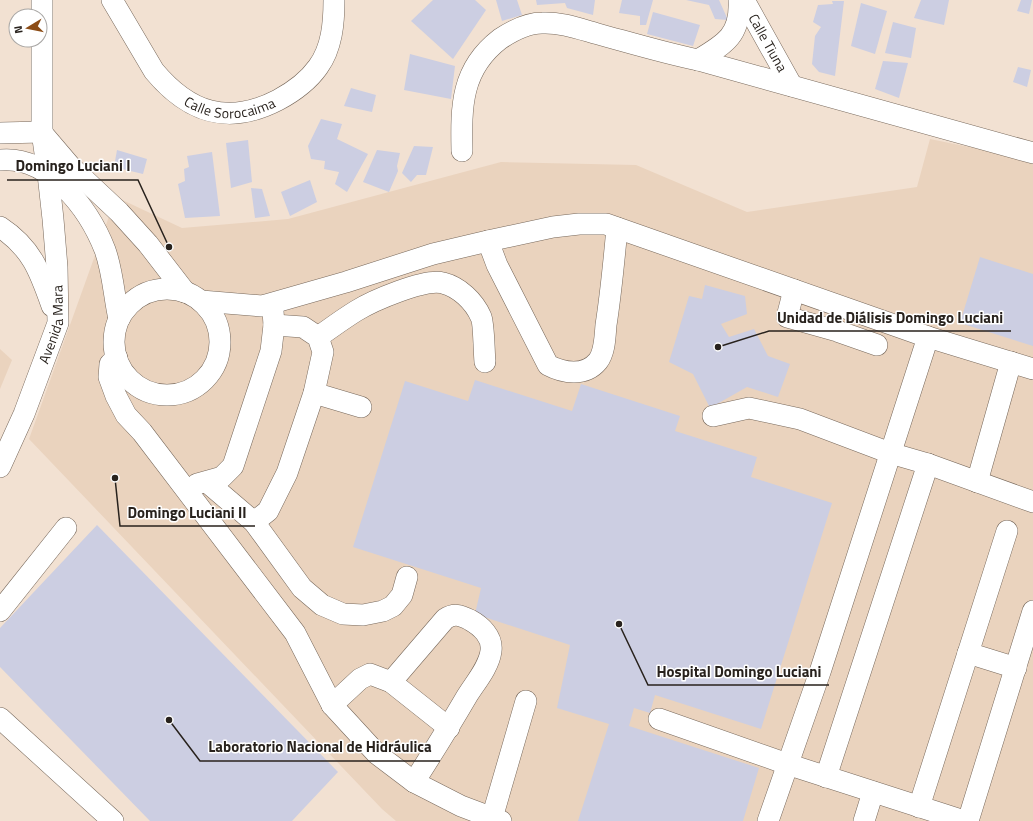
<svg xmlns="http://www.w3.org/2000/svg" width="1033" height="821" viewBox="0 0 1033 821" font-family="'Titillium Web',sans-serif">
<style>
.built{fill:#ead3be}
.building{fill:#cccee2}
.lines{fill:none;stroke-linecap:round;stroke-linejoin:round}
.minor-casing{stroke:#77685b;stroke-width:22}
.minor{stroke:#fff;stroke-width:21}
.labels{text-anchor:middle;stroke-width:3;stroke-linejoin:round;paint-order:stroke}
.street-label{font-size:14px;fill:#28221d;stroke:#fff}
.leader{fill:none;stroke:#28221d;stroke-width:1.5}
.callout-dot{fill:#28221d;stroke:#fff;stroke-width:1.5}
.callout-label{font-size:15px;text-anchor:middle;font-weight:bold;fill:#28221d;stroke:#fff;stroke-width:3;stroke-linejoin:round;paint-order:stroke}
</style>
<rect width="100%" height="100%" fill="#f2e1d2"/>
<!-- built -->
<g class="built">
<path d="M 930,139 L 1033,160 L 1033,821 L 396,821 L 382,809 L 29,439 L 116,197 L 182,228 L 288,219 L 501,162 L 636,165 L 747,212 L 917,187 Z"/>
<path d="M 0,349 L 12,360 L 0,389 Z"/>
</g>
<!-- building -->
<g class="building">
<path d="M 433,0 L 475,0 L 486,10 L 453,59 L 411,21 Z"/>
<path d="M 496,0 L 517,0 L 522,15 L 502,21 Z"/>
<path d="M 536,0 L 595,0 L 593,15 L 567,8 L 565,3 L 537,5 Z"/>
<path d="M 622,0 L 653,0 L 646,25 L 640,25 L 640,16 L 619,13 Z"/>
<path d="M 686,0 L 719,0 L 728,20 L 715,19 L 709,5 Z"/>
<path d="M 921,0 L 949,0 L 944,25 L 914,18 Z"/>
<path d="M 1021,0 L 1032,0 L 1029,14 L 1017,11 Z"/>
<path d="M 832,1 L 844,1 L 835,76 L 819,72 L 812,64 L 815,36 L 821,27 L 813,22 L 818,5 L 833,4 Z"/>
<path d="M 861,3 L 887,11 L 875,54 L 851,46 Z"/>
<path d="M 653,12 L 700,25 L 693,46 L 647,34 Z"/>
<path d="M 893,22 L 916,28 L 911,58 L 885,53 Z"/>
<path d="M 410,54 L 455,66 L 451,99 L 404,90 Z"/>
<path d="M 883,61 L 908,63 L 899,98 L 875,89 Z"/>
<path d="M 1018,67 L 1031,70 L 1027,87 L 1013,82 Z"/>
<path d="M 351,88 L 376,95 L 372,112 L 344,106 Z"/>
<path d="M 321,119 L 342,124 L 337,139 L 368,154 L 347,192 L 335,184 L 339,172 L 324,169 L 325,161 L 311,159 L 308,146 Z"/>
<path d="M 248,140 L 252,182 L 231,188 L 226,143 Z"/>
<path d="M 414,146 L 433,147 L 426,175 L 417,175 L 411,182 L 402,173 Z"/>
<path d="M 117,150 L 147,159 L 143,174 L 114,167 Z"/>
<path d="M 377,150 L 400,153 L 397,166 L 398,171 L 389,192 L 363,182 Z"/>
<path d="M 212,152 L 220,216 L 185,218 L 178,184 L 185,181 L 184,169 L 189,167 L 187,156 Z"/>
<path d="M 310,180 L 317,202 L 290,216 L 281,192 Z"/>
<path d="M 251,188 L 262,189 L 270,216 L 255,218 Z"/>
<path d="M 980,257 L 1033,274 L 1033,346 L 960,323 Z"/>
<path d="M 705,285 L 745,296 L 747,314 L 721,324 L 729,337 L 754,329 L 768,356 L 790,364 L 778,397 L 747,387 L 710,408 L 693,374 L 669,362 L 689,296 L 702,299 Z"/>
<path d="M 475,380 L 572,411 L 581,384 L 680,416 L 675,431 L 757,457 L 751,477 L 832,503 L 761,729 L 655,695 L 650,713 L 634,708 L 629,726 L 759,768 L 743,821 L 578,821 L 609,724 L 557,708 L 570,645 L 475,614 L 481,588 L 353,547 L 405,381 L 468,401 Z"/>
<path d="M 97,525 L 338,772 L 292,821 L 150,821 L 0,667 L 0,628 Z"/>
</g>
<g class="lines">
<defs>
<g id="minor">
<path id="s1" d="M 112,0 L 154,71 C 189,113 228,126 278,100 C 293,92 308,81 318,67 C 332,48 334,23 334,0"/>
<path id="s2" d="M 744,0 L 792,86"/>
<path d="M 698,60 C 725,44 741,35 739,0"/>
<path d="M 0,133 L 42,132"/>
<path d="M 42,133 L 71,167 L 119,212 L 148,244 L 185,292"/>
<path d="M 462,151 C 461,106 461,69 500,39 C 512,31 527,23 542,23 C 561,22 580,29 598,34 C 631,43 664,53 698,60 L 1033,153"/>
<path d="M 0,160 C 49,155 89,209 105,250 C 113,272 114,297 119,319"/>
<path d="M 0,227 C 32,248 40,272 52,306"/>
<path d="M 488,241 L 497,265 L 548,365 C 563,373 585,377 598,361 C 605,352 605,336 606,325 C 611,293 614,261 617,228"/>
<circle cx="167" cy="342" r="53"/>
<path d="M 794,290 L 787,317 L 837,331 L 877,345"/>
<path d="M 201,301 L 262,306 L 346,282 L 433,254 L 488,241 L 553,227 L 579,224 L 606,224 L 928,337 L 1033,369"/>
<path d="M 318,337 C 331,328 343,319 356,311 C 372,301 425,278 443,283 C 459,287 474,301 481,317 C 484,323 484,353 485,362"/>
<path d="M 117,358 L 110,364 L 109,377 L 116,396 L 126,415 L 142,432 L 295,633 L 332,705 L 377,754 L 414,782 L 461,806 L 501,821"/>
<path d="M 314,393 L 361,407"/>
<path d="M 713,416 L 749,408 L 800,419 L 890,453 L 928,464 L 1033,502"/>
<path id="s3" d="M 0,467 L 24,414 L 58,323 L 57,267 L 53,219 L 48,174 L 42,132 L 42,0"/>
<path d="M 207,482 L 254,522 L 302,588 L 322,605 L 343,614 L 363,615 L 383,611 L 393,606 L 402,595 L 407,577"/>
<path d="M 977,482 L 1011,362"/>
<path d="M 197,484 L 222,477 L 233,466 L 271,351 L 274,325 L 273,311"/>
<path d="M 254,522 L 268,511 L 287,473 L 314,393 L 323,352 L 318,337 L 303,327 L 274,325"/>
<path d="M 0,611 L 66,528"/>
<path d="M 968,653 L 1016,668"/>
<path d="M 391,682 L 445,619 C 454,613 460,615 470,620 C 481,626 493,637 491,651 C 489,667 475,683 467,696 C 450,725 432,754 414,782"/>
<path d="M 332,705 L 360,679 L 370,674 L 391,682 L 449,728"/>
<path d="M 0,718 L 113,821"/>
<path d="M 659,719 L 787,764 L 964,821"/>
<path d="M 826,777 L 928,464"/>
<path d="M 919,807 L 1007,531"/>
<path d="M 492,818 L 526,701"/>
<path d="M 768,821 L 820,672 L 928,337"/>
<path d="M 864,821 L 873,792"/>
<path d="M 968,821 L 1033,611"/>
</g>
</defs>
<!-- minor casing -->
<use href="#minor" class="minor-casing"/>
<!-- minor -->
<use href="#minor" class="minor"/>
</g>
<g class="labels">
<!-- street labels -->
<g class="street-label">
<text dy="5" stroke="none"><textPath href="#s2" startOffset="49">Calle Tiuna</textPath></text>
<text dy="5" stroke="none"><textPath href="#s1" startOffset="172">Calle Sorocaima</textPath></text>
<text dy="5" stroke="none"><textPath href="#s3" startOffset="153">Avenida Mara</textPath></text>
</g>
</g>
<!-- callouts -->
<path class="leader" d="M169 247L138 180H7M718 347L769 331H1011M115 478L120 526H255M619 624L648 685H829M169 720L200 761H440"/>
<g class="callout-dot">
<circle cx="169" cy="247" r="4"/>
<circle cx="718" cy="347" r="4"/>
<circle cx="115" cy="478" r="4"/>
<circle cx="619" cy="624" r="4"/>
<circle cx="169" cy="720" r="4"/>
</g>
<g class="callout-label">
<text x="73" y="171">Domingo Luciani I</text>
<text x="890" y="323">Unidad de Diálisis Domingo Luciani</text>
<text x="187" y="518">Domingo Luciani II</text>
<text x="739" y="677">Hospital Domingo Luciani</text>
<text x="320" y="752">Laboratorio Nacional de Hidráulica</text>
</g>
<!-- north arrow -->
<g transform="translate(28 28) rotate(260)"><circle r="19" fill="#ffffff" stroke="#a9a7a5"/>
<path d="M0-3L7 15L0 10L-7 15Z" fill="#8c4c15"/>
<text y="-6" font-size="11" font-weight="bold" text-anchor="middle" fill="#28221d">N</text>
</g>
</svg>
